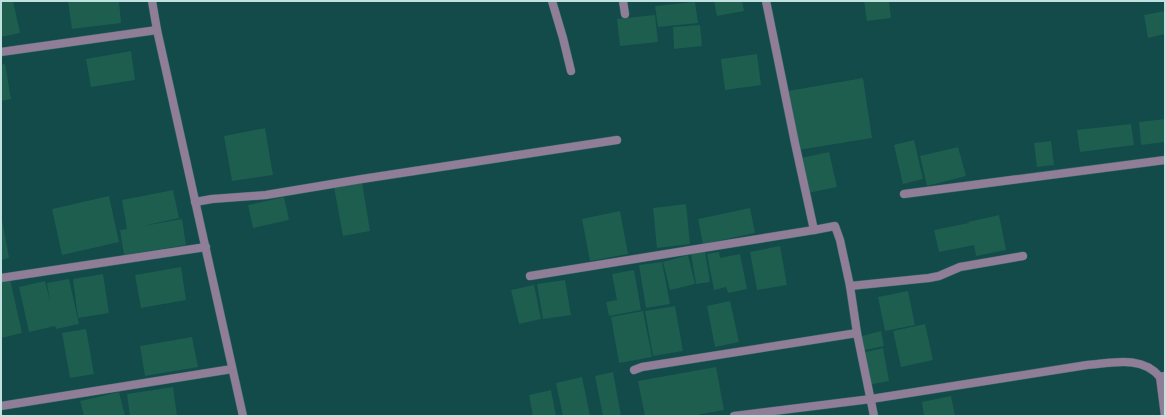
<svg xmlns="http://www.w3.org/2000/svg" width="1166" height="417" viewBox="0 0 1166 417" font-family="'Fira Sans Condensed',sans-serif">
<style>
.building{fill:#1d5e4f}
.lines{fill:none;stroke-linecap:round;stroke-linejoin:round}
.minor-casing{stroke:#366868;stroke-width:9}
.minor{stroke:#907e98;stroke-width:8}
</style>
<rect width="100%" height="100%" fill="#134a4a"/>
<!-- building -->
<g class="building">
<path d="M 1,1 L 13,1 L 20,33 L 1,37 Z"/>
<path d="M 68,1 L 119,1 L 121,23 L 72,29 Z"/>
<path d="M 714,1 L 742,1 L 744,11 L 717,16 Z"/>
<path d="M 864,1 L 889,1 L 891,18 L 867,21 Z"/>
<path d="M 695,2 L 698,23 L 658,27 L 655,6 Z"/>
<path d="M 1165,11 L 1165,34 L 1148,38 L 1144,15 Z"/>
<path d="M 655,15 L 658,42 L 620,46 L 617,19 Z"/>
<path d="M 700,25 L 702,46 L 674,49 L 673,27 Z"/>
<path d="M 131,51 L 135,80 L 91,87 L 86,59 Z"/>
<path d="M 757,54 L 761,85 L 725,90 L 721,59 Z"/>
<path d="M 5,64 L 11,99 L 1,101 L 1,65 Z"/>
<path d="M 863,78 L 872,138 L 798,150 L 788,91 Z"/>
<path d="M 1165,119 L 1165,142 L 1141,145 L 1139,122 Z"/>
<path d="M 1131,124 L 1134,145 L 1080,152 L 1077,130 Z"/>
<path d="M 265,128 L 273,175 L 232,181 L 224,136 Z"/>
<path d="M 914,140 L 923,179 L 903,184 L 894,145 Z"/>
<path d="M 1051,141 L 1054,165 L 1037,167 L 1034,143 Z"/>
<path d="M 958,147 L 966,176 L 927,186 L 920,156 Z"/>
<path d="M 829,152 L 837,187 L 808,193 L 801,158 Z"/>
<path d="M 362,182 L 370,231 L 343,236 L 334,187 Z"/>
<path d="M 173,190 L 179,218 L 143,226 L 182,219 L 186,245 L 124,255 L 120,230 L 127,229 L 122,200 Z"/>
<path d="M 109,196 L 119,242 L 62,255 L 52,209 Z"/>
<path d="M 284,197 L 289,220 L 253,228 L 248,205 Z"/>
<path d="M 686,204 L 690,244 L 657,248 L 653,208 Z"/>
<path d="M 750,208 L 755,233 L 703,244 L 698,219 Z"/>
<path d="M 620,211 L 628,254 L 590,261 L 582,219 Z"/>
<path d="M 1,214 L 9,258 L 1,260 Z"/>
<path d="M 999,215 L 1006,250 L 976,256 L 974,245 L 939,252 L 934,230 L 969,223 L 968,222 Z"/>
<path d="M 780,246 L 787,285 L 757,290 L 750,252 Z"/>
<path d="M 705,251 L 710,282 L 696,284 L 691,254 Z"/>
<path d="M 719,252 L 720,258 L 740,254 L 747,289 L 728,293 L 726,287 L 714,290 L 707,254 Z"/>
<path d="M 688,255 L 695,284 L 670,290 L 663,262 Z"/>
<path d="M 662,262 L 670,304 L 646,308 L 639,265 Z"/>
<path d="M 181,267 L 186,300 L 141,308 L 135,275 Z"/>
<path d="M 634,270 L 641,310 L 609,316 L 606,302 L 617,300 L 612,274 Z"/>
<path d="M 103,274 L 109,313 L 78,318 L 73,279 Z"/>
<path d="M 10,279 L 22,333 L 1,338 L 1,281 Z"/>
<path d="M 69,279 L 79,324 L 56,329 L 55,326 L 29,332 L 19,287 L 45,281 L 50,301 L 47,283 Z"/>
<path d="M 565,280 L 571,315 L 543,319 L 537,284 Z"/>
<path d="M 534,285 L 541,319 L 519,324 L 511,290 Z"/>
<path d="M 908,291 L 915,325 L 885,331 L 878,297 Z"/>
<path d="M 730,301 L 739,342 L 715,347 L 707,306 Z"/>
<path d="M 675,306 L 683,351 L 653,356 L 645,311 Z"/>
<path d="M 643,311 L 652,357 L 619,363 L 611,317 Z"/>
<path d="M 925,324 L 933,360 L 901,367 L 893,331 Z"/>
<path d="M 86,329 L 94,374 L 70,378 L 62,333 Z"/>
<path d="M 881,331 L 884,346 L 861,351 L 858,337 Z"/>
<path d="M 192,337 L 198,367 L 145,376 L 140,346 Z"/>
<path d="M 883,348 L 889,381 L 868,385 L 861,353 Z"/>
<path d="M 716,367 L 724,410 L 691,416 L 645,416 L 638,381 Z"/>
<path d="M 613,372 L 621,416 L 603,416 L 595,376 Z"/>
<path d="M 582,377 L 590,416 L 563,416 L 556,383 Z"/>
<path d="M 173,387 L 177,416 L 130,416 L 127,394 Z"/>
<path d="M 551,390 L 556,416 L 533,416 L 529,395 Z"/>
<path d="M 119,392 L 125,416 L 84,416 L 80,401 Z"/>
<path d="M 951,396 L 955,416 L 924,416 L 922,402 Z"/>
</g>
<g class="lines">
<defs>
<g id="minor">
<path d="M 152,1 L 157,30 L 243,416"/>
<path d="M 552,1 L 563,38 L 571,71"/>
<path d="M 623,1 L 625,14"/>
<path d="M 766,1 L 795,143 L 814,230"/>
<path d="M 1,52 L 157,30"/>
<path d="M 904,194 L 1165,160"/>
<path d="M 195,202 L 212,199 L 266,195 L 362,179 L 617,140"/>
<path d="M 530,276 L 814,230 L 835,226 L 840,240 L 850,286 L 857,333 L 874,416"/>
<path d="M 1,278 L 206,247"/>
<path d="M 850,286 L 929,278 L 939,276 L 960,267 L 1023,256"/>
<path d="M 634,370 L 642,367 L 857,333"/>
<path d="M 1164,376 L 1160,377 L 1165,416"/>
<path d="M 1,406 L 232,369"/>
<path d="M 734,416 L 871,399 L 1087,365 C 1112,363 1142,355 1160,377"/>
</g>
</defs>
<!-- minor casing -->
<use href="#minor" class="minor-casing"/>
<!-- minor -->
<use href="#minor" class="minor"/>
</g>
<!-- border -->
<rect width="1166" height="417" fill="none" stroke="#c0e1e0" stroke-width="4"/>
</svg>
